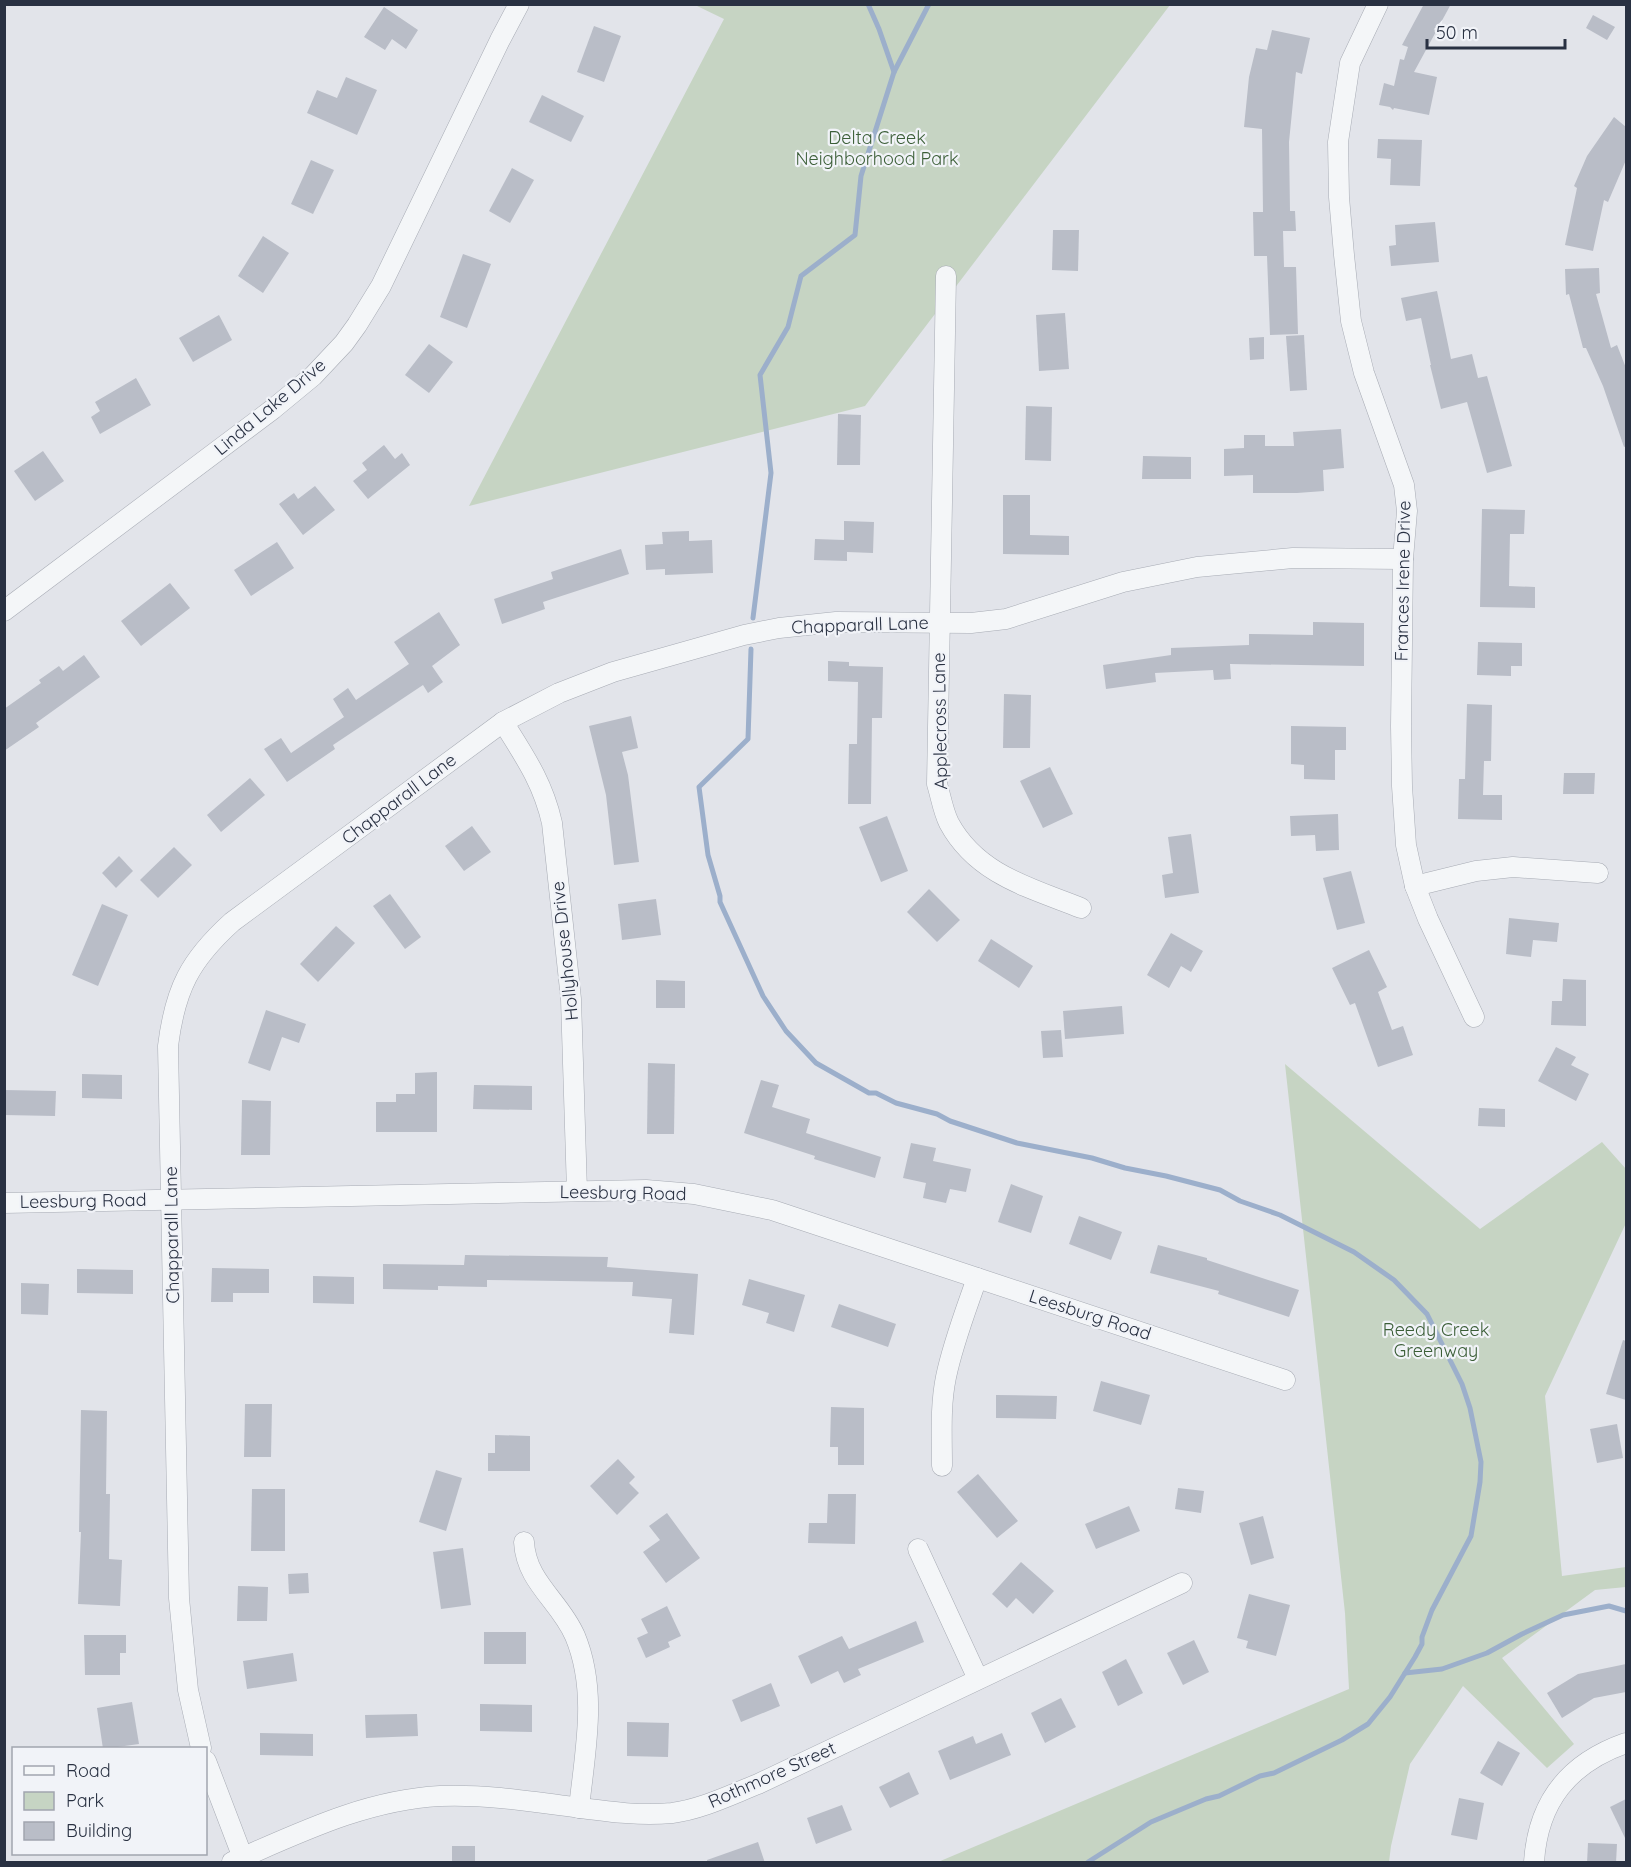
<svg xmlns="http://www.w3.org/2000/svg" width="1631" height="1867" viewBox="0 0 1631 1867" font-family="Quicksand,sans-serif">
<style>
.green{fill:#c6d4c3}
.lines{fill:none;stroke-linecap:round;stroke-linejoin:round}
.stream{stroke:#9cafcb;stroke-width:5}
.building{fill:#b9bdc7}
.minor-casing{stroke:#a7abb4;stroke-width:21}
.minor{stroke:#f4f6f8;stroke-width:20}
.labels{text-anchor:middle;stroke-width:4.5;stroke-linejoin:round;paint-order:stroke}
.park-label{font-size:18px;fill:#3b5e37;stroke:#f1f3f8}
.street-label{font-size:18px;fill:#293142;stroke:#f1f3f8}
</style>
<rect width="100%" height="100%" fill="#e2e4ea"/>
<!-- green -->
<g class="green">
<path d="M 695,5 L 1170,5 L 865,406 L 469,506 L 724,19 Z"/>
<path d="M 1285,1064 L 1480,1229 L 1602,1142 L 1626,1169 L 1626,1223 L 1545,1396 L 1562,1576 L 1626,1567 L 1626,1587 L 1595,1590 L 1502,1658 L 1574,1744 L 1547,1768 L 1463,1686 L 1410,1764 L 1391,1846 L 1389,1862 L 938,1862 L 1349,1689 L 1345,1613 Z"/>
</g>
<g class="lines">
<!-- stream -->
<g class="stream">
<path d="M 868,4 L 879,29 L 894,72"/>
<path d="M 753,618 L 771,473 L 760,375 L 788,327 L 801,276 L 855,235 L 861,176 L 894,72 L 929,4"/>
<path d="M 751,649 L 748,739 L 699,787 L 708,855 L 720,896 L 720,902 L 763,996 L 786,1031 L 816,1063 L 869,1093 L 876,1093 L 896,1103 L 937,1114 L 950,1121 L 1017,1143 L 1092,1158 L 1125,1168 L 1166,1176 L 1220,1190 L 1240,1201 L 1280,1215 L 1354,1252 L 1394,1280 L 1427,1314 L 1462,1384 L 1470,1408 L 1481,1462 L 1480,1482 L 1471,1536 L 1432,1610 L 1422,1637 L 1422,1644 L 1415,1657 L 1390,1697 L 1368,1724 L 1342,1740 L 1274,1773 L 1260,1776 L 1219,1796 L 1206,1799 L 1151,1822 L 1088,1862"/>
<path d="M 1405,1673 L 1442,1669 L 1487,1653 L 1522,1634 L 1563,1615 L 1609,1606 L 1626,1611"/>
</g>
</g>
<!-- building -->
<g class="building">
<path d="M 1424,4 L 1451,4 L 1414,72 L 1437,77 L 1429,115 L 1394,108 L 1393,110 L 1390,107 L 1379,105 L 1384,83 L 1394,86 L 1400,59 L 1404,60 L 1408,47 L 1402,45 Z"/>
<path d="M 384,7 L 418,30 L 406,49 L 392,39 L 385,50 L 364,37 Z"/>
<path d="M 1593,15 L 1615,27 L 1607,40 L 1586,28 Z"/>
<path d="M 594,26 L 621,36 L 604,82 L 577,72 Z"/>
<path d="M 1272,30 L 1310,38 L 1302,74 L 1296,72 L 1289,142 L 1290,211 L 1295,211 L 1296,231 L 1283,231 L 1284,267 L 1296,267 L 1298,334 L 1270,335 L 1267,256 L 1254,256 L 1253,212 L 1263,212 L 1262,129 L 1244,127 L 1249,77 L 1256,48 L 1267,50 Z"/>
<path d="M 346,77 L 377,90 L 357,135 L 307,113 L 317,90 L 337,98 Z"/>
<path d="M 542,95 L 584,116 L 571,142 L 529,122 Z"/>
<path d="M 1614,117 L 1626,127 L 1626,160 L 1608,202 L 1604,200 L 1593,251 L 1565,245 L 1577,188 L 1574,186 L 1587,156 Z"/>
<path d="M 1378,139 L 1422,140 L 1420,186 L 1390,185 L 1391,159 L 1377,158 Z"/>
<path d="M 311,160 L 334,170 L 313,214 L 291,204 Z"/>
<path d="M 512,168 L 534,180 L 510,223 L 489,211 Z"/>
<path d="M 1435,222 L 1439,262 L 1391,266 L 1389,246 L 1396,245 L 1395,225 Z"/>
<path d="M 1053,230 L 1079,230 L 1078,271 L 1052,270 Z"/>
<path d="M 263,236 L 289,253 L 263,293 L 238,276 Z"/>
<path d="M 463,254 L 491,264 L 467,328 L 440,317 Z"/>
<path d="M 1599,268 L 1600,293 L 1596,294 L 1611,348 L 1617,345 L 1626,368 L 1626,446 L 1624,447 L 1603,386 L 1586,348 L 1583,348 L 1569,294 L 1566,295 L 1565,269 Z"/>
<path d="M 1437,291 L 1451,359 L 1472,354 L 1478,378 L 1487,376 L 1512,466 L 1487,473 L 1467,402 L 1441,409 L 1430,365 L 1431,365 L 1421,318 L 1406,321 L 1401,298 Z"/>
<path d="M 1065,313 L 1069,369 L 1039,371 L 1036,315 Z"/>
<path d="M 219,315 L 232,340 L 193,362 L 179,338 Z"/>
<path d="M 1304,335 L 1307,390 L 1290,391 L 1286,336 Z"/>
<path d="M 1264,337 L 1264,359 L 1250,360 L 1249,338 Z"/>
<path d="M 429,344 L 453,362 L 429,393 L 405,375 Z"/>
<path d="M 136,378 L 151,405 L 100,434 L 91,417 L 100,411 L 95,402 Z"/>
<path d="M 1026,406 L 1052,407 L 1051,461 L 1025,460 Z"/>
<path d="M 838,414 L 861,415 L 860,465 L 837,465 Z"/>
<path d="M 1341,429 L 1344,468 L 1323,470 L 1324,491 L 1297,493 L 1253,493 L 1253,475 L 1224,476 L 1224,449 L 1244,448 L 1244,435 L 1265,435 L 1265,446 L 1294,446 L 1293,432 Z"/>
<path d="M 384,445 L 395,459 L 402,453 L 410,465 L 368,499 L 353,481 L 367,470 L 362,463 Z"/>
<path d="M 43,451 L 64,481 L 35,501 L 14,471 Z"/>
<path d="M 1143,456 L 1191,457 L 1191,479 L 1142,479 Z"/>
<path d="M 315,486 L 335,510 L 303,535 L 279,504 L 294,493 L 298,499 Z"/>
<path d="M 1003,495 L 1030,495 L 1030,535 L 1069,536 L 1069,555 L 1003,554 Z"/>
<path d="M 1482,509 L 1525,510 L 1524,534 L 1510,534 L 1509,586 L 1535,587 L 1535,608 L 1480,607 Z"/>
<path d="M 844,521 L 874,522 L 873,553 L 847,552 L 847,561 L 814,560 L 815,539 L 844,540 Z"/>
<path d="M 689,531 L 689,541 L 712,540 L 713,573 L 665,575 L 665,569 L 646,570 L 645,545 L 663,544 L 662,532 Z"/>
<path d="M 277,542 L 294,568 L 251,596 L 234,570 Z"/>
<path d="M 621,549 L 629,574 L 543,602 L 545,609 L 502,624 L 494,599 L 553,579 L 551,572 Z"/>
<path d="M 170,583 L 190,608 L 141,646 L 121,621 Z"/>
<path d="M 439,612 L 460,645 L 432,666 L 443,682 L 428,693 L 423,685 L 333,745 L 335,749 L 287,782 L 264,749 L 281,738 L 291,753 L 344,717 L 333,699 L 348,688 L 356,700 L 409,664 L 394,642 Z"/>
<path d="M 1313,622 L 1364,623 L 1364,666 L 1230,664 L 1231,679 L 1214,680 L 1213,670 L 1155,673 L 1156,682 L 1106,689 L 1103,665 L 1171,655 L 1171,648 L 1249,645 L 1249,634 L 1313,635 Z"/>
<path d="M 1478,642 L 1522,643 L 1522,666 L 1511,666 L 1511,676 L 1477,675 Z"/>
<path d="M 84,655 L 100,677 L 36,723 L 39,727 L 4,751 L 4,709 L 41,683 L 39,680 L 59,666 L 63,671 Z"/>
<path d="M 828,661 L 849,662 L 849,666 L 883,667 L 882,718 L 872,718 L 871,804 L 848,804 L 849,744 L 857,744 L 858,682 L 828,681 Z"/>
<path d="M 1004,694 L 1031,695 L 1030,748 L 1003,748 Z"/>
<path d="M 1467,704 L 1492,705 L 1491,761 L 1484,761 L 1483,795 L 1502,795 L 1502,820 L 1458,819 L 1459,779 L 1465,779 Z"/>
<path d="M 631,716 L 638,748 L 622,752 L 628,775 L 639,862 L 614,865 L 606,795 L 589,726 Z"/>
<path d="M 1291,726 L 1346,727 L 1346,750 L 1335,750 L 1335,780 L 1304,779 L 1304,765 L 1291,764 Z"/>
<path d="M 1050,767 L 1073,814 L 1043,828 L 1020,781 Z"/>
<path d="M 1564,773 L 1595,773 L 1594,794 L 1563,794 Z"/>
<path d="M 250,778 L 265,795 L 221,832 L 207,815 Z"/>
<path d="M 1338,814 L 1339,850 L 1316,851 L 1315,835 L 1291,836 L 1290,816 Z"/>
<path d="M 887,816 L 908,871 L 881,882 L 859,827 Z"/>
<path d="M 472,826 L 491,852 L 464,871 L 445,846 Z"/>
<path d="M 1191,834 L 1199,893 L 1165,898 L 1162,875 L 1173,873 L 1168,837 Z"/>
<path d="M 174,847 L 192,865 L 158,898 L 140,880 Z"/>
<path d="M 119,856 L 133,871 L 116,888 L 102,873 Z"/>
<path d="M 1351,871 L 1365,923 L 1337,930 L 1323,878 Z"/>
<path d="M 929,889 L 960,920 L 937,942 L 907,912 Z"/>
<path d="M 390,894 L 421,937 L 405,949 L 373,906 Z"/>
<path d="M 656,899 L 661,935 L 622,940 L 618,904 Z"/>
<path d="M 102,904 L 128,915 L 98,986 L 72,975 Z"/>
<path d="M 1509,918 L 1559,923 L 1557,942 L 1533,940 L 1531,957 L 1506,954 Z"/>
<path d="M 336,926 L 355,943 L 318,982 L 300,964 Z"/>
<path d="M 1171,933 L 1203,951 L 1191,972 L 1181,966 L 1169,988 L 1147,975 Z"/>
<path d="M 991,939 L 1033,966 L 1019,988 L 978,961 Z"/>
<path d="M 1369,950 L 1387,987 L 1378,992 L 1392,1030 L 1403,1026 L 1413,1055 L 1378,1067 L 1355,1003 L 1350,1005 L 1332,968 Z"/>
<path d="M 1563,979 L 1586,980 L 1586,1026 L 1551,1025 L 1552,1001 L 1562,1001 Z"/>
<path d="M 656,980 L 685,981 L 685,1008 L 656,1008 Z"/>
<path d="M 1122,1006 L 1124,1034 L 1065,1039 L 1063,1011 Z"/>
<path d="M 266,1010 L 306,1024 L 299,1043 L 282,1037 L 270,1071 L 248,1063 Z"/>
<path d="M 1061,1030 L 1063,1057 L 1043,1058 L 1041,1031 Z"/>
<path d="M 1556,1047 L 1576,1057 L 1571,1065 L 1589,1074 L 1576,1101 L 1538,1081 Z"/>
<path d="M 648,1063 L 675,1064 L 674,1134 L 647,1134 Z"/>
<path d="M 437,1072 L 437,1132 L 376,1132 L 376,1102 L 396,1102 L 396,1094 L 415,1094 L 415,1073 Z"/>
<path d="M 82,1074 L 122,1075 L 122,1099 L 82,1098 Z"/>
<path d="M 761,1080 L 779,1085 L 772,1107 L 810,1119 L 806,1133 L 881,1157 L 875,1178 L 814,1159 L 815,1156 L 744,1133 Z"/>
<path d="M 474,1085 L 532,1086 L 532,1110 L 473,1109 Z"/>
<path d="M 4,1090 L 56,1091 L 55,1116 L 4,1115 Z"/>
<path d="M 242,1100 L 271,1101 L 270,1155 L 241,1155 Z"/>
<path d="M 1479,1108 L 1505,1109 L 1505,1127 L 1478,1126 Z"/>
<path d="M 911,1143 L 936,1148 L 933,1161 L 971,1169 L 966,1192 L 950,1189 L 946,1203 L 923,1198 L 926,1183 L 903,1178 Z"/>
<path d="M 1011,1184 L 1043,1196 L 1031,1233 L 998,1222 Z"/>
<path d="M 1079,1216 L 1122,1232 L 1111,1260 L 1069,1244 Z"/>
<path d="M 1158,1245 L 1207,1258 L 1207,1260 L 1299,1290 L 1289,1317 L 1218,1294 L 1219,1291 L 1150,1273 Z"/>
<path d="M 465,1255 L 608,1257 L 607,1267 L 698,1274 L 694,1335 L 669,1333 L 672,1299 L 632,1296 L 633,1282 L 487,1280 L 487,1287 L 438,1286 L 438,1290 L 383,1289 L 383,1264 L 464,1265 Z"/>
<path d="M 212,1268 L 269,1269 L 269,1293 L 233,1293 L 233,1302 L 211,1302 Z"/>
<path d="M 77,1269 L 133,1270 L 133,1294 L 77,1293 Z"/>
<path d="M 313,1276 L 354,1277 L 354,1304 L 313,1303 Z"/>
<path d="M 749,1279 L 805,1295 L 794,1332 L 766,1323 L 769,1313 L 742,1305 Z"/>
<path d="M 21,1283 L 49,1284 L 48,1315 L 21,1314 Z"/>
<path d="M 839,1304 L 896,1324 L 888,1347 L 831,1327 Z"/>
<path d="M 1623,1340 L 1626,1341 L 1626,1400 L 1606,1394 Z"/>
<path d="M 1101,1381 L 1150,1395 L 1141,1425 L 1093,1411 Z"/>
<path d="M 996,1395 L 1057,1396 L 1056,1419 L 996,1418 Z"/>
<path d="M 245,1404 L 272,1404 L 271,1457 L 244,1457 Z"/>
<path d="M 831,1407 L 864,1408 L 864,1465 L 838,1465 L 838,1447 L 830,1447 Z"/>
<path d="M 81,1410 L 107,1411 L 106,1494 L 110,1494 L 109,1559 L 122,1560 L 120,1606 L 78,1604 L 81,1532 L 79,1532 Z"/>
<path d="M 1617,1424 L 1623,1458 L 1597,1463 L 1590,1429 Z"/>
<path d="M 495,1435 L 530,1436 L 530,1471 L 488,1471 L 488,1453 L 495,1453 Z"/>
<path d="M 618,1459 L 635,1477 L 629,1483 L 639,1493 L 617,1515 L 590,1486 Z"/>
<path d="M 436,1470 L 462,1478 L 446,1531 L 419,1522 Z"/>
<path d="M 978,1474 L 1018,1521 L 997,1538 L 957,1492 Z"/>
<path d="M 1178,1488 L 1204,1491 L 1201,1513 L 1175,1509 Z"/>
<path d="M 252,1489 L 285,1489 L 285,1551 L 251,1551 Z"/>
<path d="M 828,1494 L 856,1494 L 855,1544 L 808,1543 L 809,1523 L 827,1523 Z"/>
<path d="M 1129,1506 L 1140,1531 L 1096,1549 L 1085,1524 Z"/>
<path d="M 667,1513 L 700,1558 L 666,1583 L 643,1552 L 660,1540 L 649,1526 Z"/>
<path d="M 1263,1516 L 1274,1558 L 1251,1565 L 1239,1523 Z"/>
<path d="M 463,1548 L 471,1605 L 441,1609 L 433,1552 Z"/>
<path d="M 1021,1562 L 1054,1591 L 1033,1614 L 1016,1598 L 1007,1608 L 992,1594 Z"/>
<path d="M 308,1573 L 309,1593 L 289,1594 L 288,1574 Z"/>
<path d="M 238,1586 L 268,1587 L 267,1621 L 237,1621 Z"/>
<path d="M 1249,1594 L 1290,1605 L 1276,1656 L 1246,1648 L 1248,1641 L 1237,1638 Z"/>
<path d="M 667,1606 L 681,1636 L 668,1642 L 670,1647 L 646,1658 L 637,1638 L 648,1633 L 641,1619 Z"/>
<path d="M 916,1621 L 924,1642 L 858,1669 L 861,1675 L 844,1683 L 838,1671 L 811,1684 L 798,1656 L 842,1636 L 849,1649 Z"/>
<rect x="484" y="1632" width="42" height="32"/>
<path d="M 84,1635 L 126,1635 L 126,1653 L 120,1653 L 120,1675 L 85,1675 Z"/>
<path d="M 1194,1640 L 1209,1672 L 1183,1685 L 1167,1653 Z"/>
<path d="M 293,1653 L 297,1681 L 247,1689 L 243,1661 Z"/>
<path d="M 1126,1659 L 1143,1693 L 1118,1706 L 1102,1672 Z"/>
<path d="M 1626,1664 L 1626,1692 L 1594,1698 L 1562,1718 L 1547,1693 L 1578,1674 Z"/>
<path d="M 771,1683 L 780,1706 L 741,1722 L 732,1700 Z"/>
<path d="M 1061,1698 L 1076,1727 L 1045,1743 L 1031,1713 Z"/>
<path d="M 132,1702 L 139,1744 L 103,1749 L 97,1708 Z"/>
<path d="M 480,1704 L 532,1705 L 532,1732 L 480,1731 Z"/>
<path d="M 417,1714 L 418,1736 L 366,1738 L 365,1715 Z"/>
<path d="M 627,1722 L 669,1723 L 668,1757 L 627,1756 Z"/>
<path d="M 260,1733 L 313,1734 L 313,1756 L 260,1755 Z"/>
<path d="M 1002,1733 L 1011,1755 L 950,1780 L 938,1751 L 973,1736 L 976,1744 Z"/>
<path d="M 1498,1741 L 1520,1753 L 1502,1786 L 1480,1773 Z"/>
<path d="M 909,1772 L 919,1794 L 890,1808 L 879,1787 Z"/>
<path d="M 1459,1798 L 1484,1803 L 1477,1840 L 1451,1835 Z"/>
<path d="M 1626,1799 L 1626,1840 L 1610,1807 Z"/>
<path d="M 842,1805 L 852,1830 L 816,1844 L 807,1818 Z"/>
<path d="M 758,1842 L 765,1863 L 707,1863 L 707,1860 Z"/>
<path d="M 1588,1843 L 1617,1844 L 1616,1863 L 1587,1863 Z"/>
<rect x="452" y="1846" width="23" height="17"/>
</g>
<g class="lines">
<defs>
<g id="minor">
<path d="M 1378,4 L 1350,63 L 1338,142 L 1339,197 L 1344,255 L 1351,321 L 1364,373 L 1404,485 L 1407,511 L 1403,559 L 1401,726 L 1402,786 L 1406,845 L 1415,886 L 1428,919 L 1474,1017"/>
<path d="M 946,276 L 937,784 C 941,797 943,811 949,823 C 977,875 1031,888 1081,908"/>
<path d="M 4,611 L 273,409 L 313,376 L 344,343 L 357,325 L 381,286 L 500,40 L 519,4"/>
<path d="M 503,722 C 525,757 543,783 552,823 L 571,999 L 577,1191"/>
<path d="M 1415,886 L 1476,871 L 1513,867 L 1598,873"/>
<path d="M 4,1203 L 646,1190 L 694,1194 L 772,1210 L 1285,1380"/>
<path d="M 942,1466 C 942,1436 940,1406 946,1377 C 953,1343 966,1310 977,1278"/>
<path d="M 524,1542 C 526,1582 560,1601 575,1636 C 598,1691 585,1751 579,1808"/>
<path d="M 918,1549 L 978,1679"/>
<path d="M 201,1748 L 188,1690 L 179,1598 L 168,1046 C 175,989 190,960 232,922 L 503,722 L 559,693 L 613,672 L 744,635 L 779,628 L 836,622 L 971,623 L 1006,619 L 1123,582 L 1197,567 L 1293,558 L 1403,559"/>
<path d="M 206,1761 L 243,1858"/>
<path d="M 232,1862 C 299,1833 365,1800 440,1796 C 486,1794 535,1802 581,1808 C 611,1812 641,1816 672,1813 C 702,1809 730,1795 758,1784 L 1182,1583"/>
<path d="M 1534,1862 C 1538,1801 1569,1763 1626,1743"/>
</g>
</defs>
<!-- minor casing -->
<use href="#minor" class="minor-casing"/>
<!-- minor -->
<use href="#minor" class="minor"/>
</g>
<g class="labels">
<!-- park labels -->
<g class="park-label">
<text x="877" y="144">Delta Creek<tspan x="877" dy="21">Neighborhood Park</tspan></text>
<text x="1436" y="1336">Reedy Creek<tspan x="1436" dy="21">Greenway</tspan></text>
</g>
<!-- street labels -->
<g class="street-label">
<text transform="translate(270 407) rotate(-40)" y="6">Linda Lake Drive</text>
<text transform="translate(1403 581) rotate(-89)" y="6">Frances Irene Drive</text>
<text transform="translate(860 625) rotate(-2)" y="6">Chapparall Lane</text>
<text transform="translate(940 721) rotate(-91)" y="6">Applecross Lane</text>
<text transform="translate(399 799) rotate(-37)" y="6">Chapparall Lane</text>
<text transform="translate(565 951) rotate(-96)" y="6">Hollyhouse Drive</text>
<text transform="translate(623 1193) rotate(1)" y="6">Leesburg Road</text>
<text transform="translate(83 1201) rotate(-1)" y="6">Leesburg Road</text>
<text transform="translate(172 1235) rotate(-91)" y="6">Chapparall Lane</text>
<text transform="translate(1090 1315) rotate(18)" y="6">Leesburg Road</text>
<text transform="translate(772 1775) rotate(-24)" y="6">Rothmore Street</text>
</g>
</g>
<!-- border -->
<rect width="1631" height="1867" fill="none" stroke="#293142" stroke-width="12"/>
<!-- legend -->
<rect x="12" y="1747" width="195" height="108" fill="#f1f3f8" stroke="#a1a5af" stroke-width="1.5"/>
<rect x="24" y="1766" width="30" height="9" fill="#f4f6f8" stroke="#a1a5af" stroke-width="1.5"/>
<text x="66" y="1777" font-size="18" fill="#293142">Road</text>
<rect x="24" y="1792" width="30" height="18" fill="#c6d4c3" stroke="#a1a5af" stroke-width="1.5"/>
<text x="66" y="1807" font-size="18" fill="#293142">Park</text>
<rect x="24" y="1822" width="30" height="18" fill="#b9bdc7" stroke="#a1a5af" stroke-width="1.5"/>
<text x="66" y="1837" font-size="18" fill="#293142">Building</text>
<!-- scale -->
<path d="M1427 39v9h138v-9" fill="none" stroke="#293142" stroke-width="3"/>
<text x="1436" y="39" font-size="18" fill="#293142" stroke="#f1f3f8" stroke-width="4.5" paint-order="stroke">50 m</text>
</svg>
